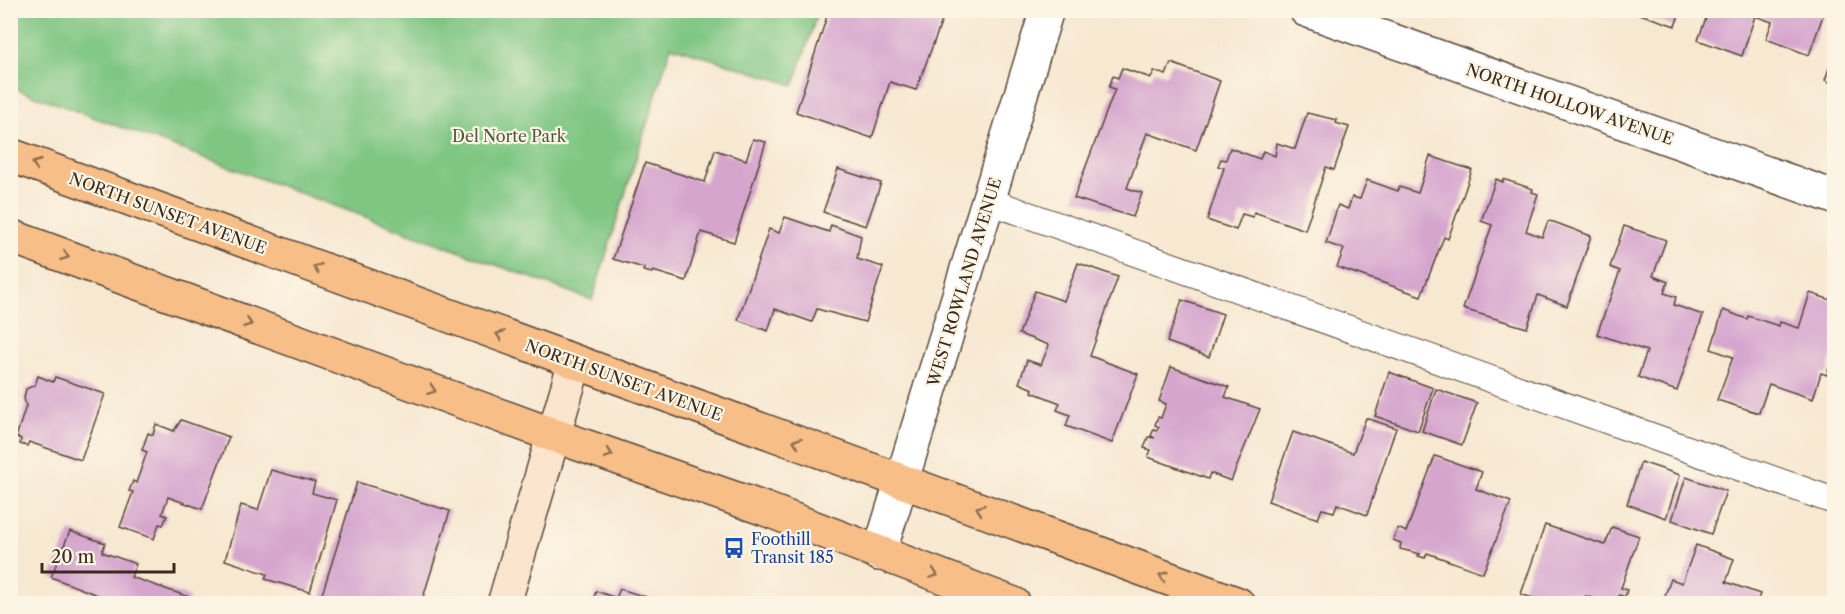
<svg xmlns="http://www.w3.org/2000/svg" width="1845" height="614" viewBox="0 0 1845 614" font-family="'Libre Caslon Text',serif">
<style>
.green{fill:#7ec682;stroke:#5c7850;stroke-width:1.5}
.building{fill:#d5a5ce}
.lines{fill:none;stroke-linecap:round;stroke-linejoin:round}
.lane-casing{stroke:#574639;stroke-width:28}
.street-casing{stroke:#574639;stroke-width:36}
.secondary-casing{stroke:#574639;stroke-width:36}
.primary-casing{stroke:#574639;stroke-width:36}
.lane{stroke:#fff;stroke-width:26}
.street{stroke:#fff;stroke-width:33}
.secondary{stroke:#fce5cf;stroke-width:33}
.primary{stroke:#f7be87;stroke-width:33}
.oneway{stroke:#906d4d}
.labels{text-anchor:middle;stroke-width:4.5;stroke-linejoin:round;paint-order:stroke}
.street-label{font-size:16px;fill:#3b2a1e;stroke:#fcf5e5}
.park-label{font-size:16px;fill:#4f593c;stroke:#fcf5e5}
.transit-label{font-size:16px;fill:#164399;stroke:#fcf5e5;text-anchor:start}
</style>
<rect width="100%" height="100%" fill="#fcf5e5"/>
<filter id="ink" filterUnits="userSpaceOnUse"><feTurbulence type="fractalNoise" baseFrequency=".0167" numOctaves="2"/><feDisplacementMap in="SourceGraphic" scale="12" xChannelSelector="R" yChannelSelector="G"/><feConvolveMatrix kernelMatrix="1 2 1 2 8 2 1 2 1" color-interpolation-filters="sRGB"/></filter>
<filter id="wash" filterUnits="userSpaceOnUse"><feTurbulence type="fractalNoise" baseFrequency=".008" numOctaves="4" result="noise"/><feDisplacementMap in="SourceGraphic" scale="24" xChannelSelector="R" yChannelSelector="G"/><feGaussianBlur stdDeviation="1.35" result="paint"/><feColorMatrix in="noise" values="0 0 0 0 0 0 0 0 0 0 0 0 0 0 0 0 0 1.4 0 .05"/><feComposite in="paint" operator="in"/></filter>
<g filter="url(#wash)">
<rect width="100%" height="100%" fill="#f7e8d1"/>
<!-- green -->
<path class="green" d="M 10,11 L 11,10 L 818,11 L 794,85 L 671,46 L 592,300 L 11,87 Z"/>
<g id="blocks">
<!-- building -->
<g class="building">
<path d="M 833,10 L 946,10 L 916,90 L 890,82 L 872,138 L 796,112 L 828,13 L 832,15 Z"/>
<path d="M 1628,10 L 1681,10 L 1675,26 Z"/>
<path d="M 1709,10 L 1825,10 L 1809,55 L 1766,39 L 1772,22 L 1755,16 L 1742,56 L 1698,40 Z"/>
<path d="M 1834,54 L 1834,84 L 1825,80 Z"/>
<path d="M 1171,63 L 1220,81 L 1196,150 L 1147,133 L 1127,188 L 1142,193 L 1133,217 L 1074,198 L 1115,89 L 1109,87 L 1113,76 L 1118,78 L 1122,68 L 1151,78 L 1154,71 L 1166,75 Z"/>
<path d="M 1307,113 L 1337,120 L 1336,123 L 1349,127 L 1334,170 L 1326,167 L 1305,230 L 1254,212 L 1253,217 L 1242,214 L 1236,230 L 1207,220 L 1224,168 L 1218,166 L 1221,159 L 1226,160 L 1230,148 L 1260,159 L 1263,151 L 1275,156 L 1277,143 L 1295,149 Z"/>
<path d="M 753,139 L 766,142 L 734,242 L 701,232 L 686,281 L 653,271 L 652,273 L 643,271 L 644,268 L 613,259 L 645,163 L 705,182 L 715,150 L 746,160 Z"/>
<path d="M 1430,156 L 1472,170 L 1448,239 L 1444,237 L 1421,296 L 1337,267 L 1344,249 L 1326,243 L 1338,205 L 1348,209 L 1352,197 L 1360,199 L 1367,180 L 1398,191 L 1399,187 L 1418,193 Z"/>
<path d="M 838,169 L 881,183 L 866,226 L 823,212 Z"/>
<path d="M 1496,179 L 1503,182 L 1503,179 L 1533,189 L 1532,192 L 1538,194 L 1526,231 L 1542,237 L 1548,221 L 1554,222 L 1591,236 L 1567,306 L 1538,295 L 1527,328 L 1463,309 L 1492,225 L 1481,221 Z"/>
<path d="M 785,217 L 829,232 L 831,225 L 861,236 L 857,259 L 883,267 L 865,322 L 817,309 L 812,322 L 775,309 L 768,331 L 738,320 L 769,229 L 779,233 Z"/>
<path d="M 1624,226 L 1666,240 L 1653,276 L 1668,282 L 1664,293 L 1676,297 L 1674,305 L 1703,315 L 1677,391 L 1638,377 L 1647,351 L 1597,334 L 1620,271 L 1610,267 Z"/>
<path d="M 1078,263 L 1118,277 L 1090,356 L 1138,374 L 1112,443 L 1066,426 L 1070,415 L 1057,410 L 1060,403 L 1032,392 L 1033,389 L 1019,383 L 1027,360 L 1041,365 L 1049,345 L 1019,334 L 1035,291 L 1064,301 Z"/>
<path d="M 1810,293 L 1834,301 L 1834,350 L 1827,375 L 1821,373 L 1813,399 L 1769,384 L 1759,413 L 1717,400 L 1733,357 L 1711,349 L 1723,310 L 1747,319 L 1748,316 L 1779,326 L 1780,322 L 1799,328 Z"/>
<path d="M 1182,300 L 1223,314 L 1209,357 L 1167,342 Z"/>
<path d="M 1171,367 L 1229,387 L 1225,397 L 1260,409 L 1231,481 L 1210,473 L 1208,479 L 1148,457 L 1151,450 L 1144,448 L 1148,437 L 1155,438 L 1151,436 L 1154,429 L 1157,430 L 1159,427 L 1155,425 L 1158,417 L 1161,418 L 1166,404 L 1159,401 Z"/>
<path d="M 1389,372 L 1433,388 L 1418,431 L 1375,416 Z"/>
<path d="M 38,376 L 53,382 L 55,377 L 105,394 L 81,460 L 29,442 L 27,446 L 20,444 L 21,439 L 16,437 L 26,406 L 24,398 L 26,389 L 35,385 Z"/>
<path d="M 1436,389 L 1477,403 L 1462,445 L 1422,431 Z"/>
<path d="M 1366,418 L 1396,428 L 1367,515 L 1337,504 L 1334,512 L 1322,509 L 1318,519 L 1268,501 L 1293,432 L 1353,453 Z"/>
<path d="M 181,420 L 229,437 L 202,509 L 168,497 L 162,514 L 167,516 L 163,525 L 159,524 L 154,539 L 120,527 L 133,492 L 129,491 L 133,481 L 136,483 L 147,452 L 142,450 L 148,433 L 153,435 L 156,424 L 174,431 Z"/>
<path d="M 1435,456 L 1482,472 L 1476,489 L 1511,502 L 1483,573 L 1427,553 L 1425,558 L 1418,556 L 1420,554 L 1400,549 L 1401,543 L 1393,540 L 1398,528 L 1406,532 Z"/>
<path d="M 1641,462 L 1680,475 L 1666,518 L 1627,504 Z"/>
<path d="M 271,470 L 315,482 L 312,493 L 337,500 L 310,592 L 265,579 L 267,574 L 225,560 L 241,505 L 258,510 Z"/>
<path d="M 10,475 L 16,477 L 11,492 L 10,492 Z"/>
<path d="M 1686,477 L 1726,491 L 1711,534 L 1672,520 Z"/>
<path d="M 357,482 L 450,511 L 421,604 L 319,604 Z"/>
<path d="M 1545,525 L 1605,545 L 1612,527 L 1639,536 L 1621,588 L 1627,590 L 1625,597 L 1619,595 L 1616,604 L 1608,604 L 1586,596 L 1583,603 L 1570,599 L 1568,604 L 1549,604 L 1521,594 Z"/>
<path d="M 70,531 L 105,543 L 102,552 L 136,564 L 131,577 L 189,597 L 188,604 L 120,604 L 51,577 Z"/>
<path d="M 1696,545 L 1734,559 L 1726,582 L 1760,594 L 1756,604 L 1657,604 L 1659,600 L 1663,601 L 1671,579 L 1682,583 Z"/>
<path d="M 620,589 L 666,603 L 666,604 L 592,604 L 596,591 L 616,598 Z"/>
</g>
</g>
</g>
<g filter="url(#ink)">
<use href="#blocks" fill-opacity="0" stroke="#574639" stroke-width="1.5"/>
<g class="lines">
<defs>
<path id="lane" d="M 989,201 L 1834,501"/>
<g id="street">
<path d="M 1306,10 L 1834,197"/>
<path d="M 879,554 L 1047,10"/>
</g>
<path id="secondary" d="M 504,604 L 575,362"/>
<g id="primary">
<path d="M 10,155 L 1238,604"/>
<path d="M 10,236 L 553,435 L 765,509 L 1014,604"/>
</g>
</defs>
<!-- lane casing -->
<use href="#lane" class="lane-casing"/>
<!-- street casing -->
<use href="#street" class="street-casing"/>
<!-- secondary casing -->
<use href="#secondary" class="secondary-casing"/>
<!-- primary casing -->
<use href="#primary" class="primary-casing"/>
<!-- lane -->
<use href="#lane" class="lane"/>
<!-- street -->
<use href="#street" class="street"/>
<!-- secondary -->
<use href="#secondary" class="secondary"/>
<!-- primary -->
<use href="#primary" class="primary"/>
</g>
<!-- one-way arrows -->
<defs><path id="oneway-chevron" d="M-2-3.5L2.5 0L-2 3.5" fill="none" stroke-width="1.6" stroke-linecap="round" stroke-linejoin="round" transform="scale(1.5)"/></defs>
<g class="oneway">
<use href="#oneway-chevron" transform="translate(36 164) rotate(-160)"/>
<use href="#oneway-chevron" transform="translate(65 256) rotate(20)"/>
<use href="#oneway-chevron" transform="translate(317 268) rotate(-160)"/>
<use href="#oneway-chevron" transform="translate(248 323) rotate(20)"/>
<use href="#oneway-chevron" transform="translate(500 335) rotate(-160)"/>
<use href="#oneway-chevron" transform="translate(432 390) rotate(20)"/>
<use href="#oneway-chevron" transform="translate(797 442) rotate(-160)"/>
<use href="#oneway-chevron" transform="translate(609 454) rotate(19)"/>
<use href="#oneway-chevron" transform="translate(980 509) rotate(-160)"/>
<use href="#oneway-chevron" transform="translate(934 574) rotate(20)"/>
<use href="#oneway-chevron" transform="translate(1163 576) rotate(-160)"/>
</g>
</g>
<!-- icons -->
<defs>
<symbol id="bus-bare" viewBox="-9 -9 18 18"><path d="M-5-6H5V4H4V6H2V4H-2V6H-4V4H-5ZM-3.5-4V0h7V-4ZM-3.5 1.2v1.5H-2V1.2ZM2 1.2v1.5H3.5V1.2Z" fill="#1a4fb4" stroke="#fcf5e5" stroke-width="2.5" paint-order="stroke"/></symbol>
</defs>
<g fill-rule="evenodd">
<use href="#bus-bare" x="719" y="533" width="30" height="30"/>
</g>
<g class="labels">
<!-- street labels -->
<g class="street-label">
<text transform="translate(1570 104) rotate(19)" y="6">NORTH HOLLOW AVENUE</text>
<text transform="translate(168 213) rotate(20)" y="6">NORTH SUNSET AVENUE</text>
<text transform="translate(964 282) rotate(-73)" y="6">WEST ROWLAND AVENUE</text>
<text transform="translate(624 380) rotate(20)" y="6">NORTH SUNSET AVENUE</text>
</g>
<!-- park labels -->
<g class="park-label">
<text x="509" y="142">Del Norte Park</text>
</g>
<!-- transit labels -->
<g class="transit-label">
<text x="751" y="545">Foothill<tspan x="751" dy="18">Transit 185</tspan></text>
</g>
</g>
<!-- margin -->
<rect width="1845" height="614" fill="none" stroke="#fcf5e5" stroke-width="36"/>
<!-- scale -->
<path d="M42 563v9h132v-9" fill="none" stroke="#3b2a1e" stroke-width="3"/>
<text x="51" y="563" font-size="18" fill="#3b2a1e" stroke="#fcf5e5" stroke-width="4.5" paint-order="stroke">20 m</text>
</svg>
